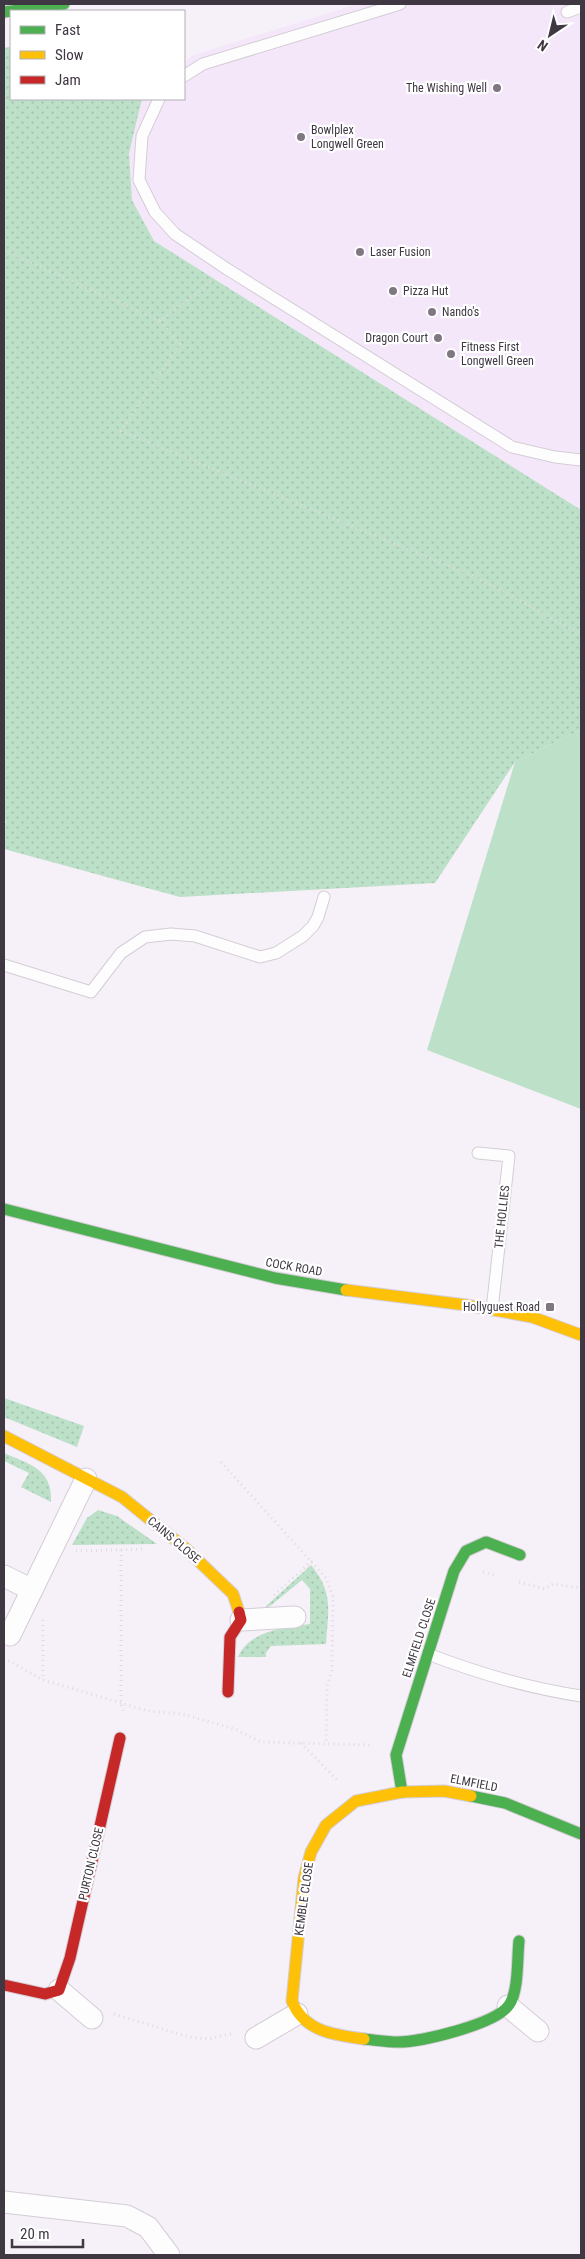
<svg xmlns="http://www.w3.org/2000/svg" width="585" height="2259" viewBox="0 0 585 2259" font-family="'Roboto Condensed',sans-serif">
<style>
.built{fill:#f4e7fa}
.grass{fill:url(#grass-dots)}
.green{fill:#bce0c8}
.lines{fill:none;stroke-linecap:round;stroke-linejoin:round}
.lane-casing{stroke:#d4cdd6;stroke-width:13}
.street-casing{stroke:#d4cdd6;stroke-width:23}
.fast-casing{stroke:#d4cdd6;stroke-width:13}
.slow-casing{stroke:#d4cdd6;stroke-width:13}
.jam-casing{stroke:#d4cdd6;stroke-width:13}
.path{stroke:#dedcde;stroke-width:3;stroke-dasharray:1 4;stroke-linecap:butt}
.lane{stroke:#fefdfe;stroke-width:11}
.street{stroke:#fefdfe;stroke-width:21}
.fast{stroke:#4caf50;stroke-width:11}
.slow{stroke:#ffc107;stroke-width:11}
.jam{stroke:#c62828;stroke-width:11}
.poi-dot{fill:#7f7882;stroke:#fff;stroke-width:2}
.labels{text-anchor:middle;stroke-width:4.5;stroke-linejoin:round;paint-order:stroke}
.poi-label{font-size:12px;fill:#3f3742;stroke:#fff;text-anchor:start}
.street-label{font-size:12px;fill:#3f3742;stroke:#fff}
</style>
<defs>
<pattern id="grass-dots" width="8" height="8" patternUnits="userSpaceOnUse" patternTransform="scale(1.25)"><rect width="8" height="8" fill="#bce0c8"/><path d="M2 2h.1M6 6h.1" fill="none" stroke="#a3c1ad" stroke-width="1.8" stroke-linecap="round"/></pattern>
</defs>
<rect width="100%" height="100%" fill="#f6f0f8"/>
<!-- built -->
<path class="built" d="M 358,4 L 581,4 L 581,510 L 154,241 L 132,200 L 129,153 L 142,99 L 184,99 L 184,63 L 193,55 Z"/>
<!-- grass -->
<g class="grass">
<path d="M 11,47 L 11,99 L 142,99 L 129,153 L 132,200 L 154,241 L 581,510 L 581,730 L 515,762 L 435,883 L 180,897 L 4,849 L 4,825 L 6,822 L 4,816 L 4,48 Z"/>
<path d="M 4,1398 L 84,1426 L 77,1447 L 4,1417 Z"/>
<path d="M 4,1453 C 29,1464 53,1469 51,1502 L 21,1487 L 29,1473 L 4,1461 Z"/>
<path d="M 98,1510 L 117,1516 L 157,1544 L 72,1545 L 87,1518 Z"/>
<path d="M 311,1565 C 334,1593 328,1610 326,1644 L 271,1646 L 266,1653 L 266,1657 L 238,1657 C 250,1630 284,1628 310,1624 L 310,1589 L 302,1580 L 270,1606 L 264,1608 Z"/>
</g>
<!-- green -->
<path class="green" d="M 581,730 L 581,1109 L 427,1050 L 515,762 Z"/>
<g class="lines">
<defs>
<g id="lane">
<path d="M 567,12 L 581,7"/>
<path d="M 184,76 L 203,64 L 400,4"/>
<path d="M 159,99 L 142,136 L 139,180 L 155,212 L 175,234 L 227,269 L 512,447 L 555,457 L 581,460"/>
<path d="M 4,965 L 91,992 L 121,953 L 145,937 L 171,934 L 195,936 L 260,957 L 276,953 L 303,936 L 313,926 L 318,917 L 324,897"/>
<path d="M 478,1153 L 509,1156 L 492,1310"/>
<path d="M 428,1654 C 477,1673 529,1688 581,1696"/>
</g>
<g id="street">
<path d="M 4,1576 L 32,1590"/>
<path d="M 241,1620 L 295,1617"/>
<path d="M 10,1635 L 86,1479"/>
<path d="M 59,1990 L 92,2018"/>
<path d="M 508,2006 L 538,2031"/>
<path d="M 256,2038 L 297,2014"/>
<path d="M 4,2202 L 127,2216 L 148,2227 L 169,2255"/>
</g>
<g id="fast">
<path d="M 4,12 L 64,4"/>
<path d="M 4,1209 L 275,1278 L 346,1290"/>
<path d="M 402,1792 L 396,1755 L 454,1571 L 466,1551 L 486,1542 L 520,1555"/>
<path d="M 471,1796 L 505,1803 L 581,1834"/>
<path d="M 364,2039 C 375,2040 387,2042 398,2042 C 422,2042 496,2024 509,2005 C 519,1991 517,1958 519,1941"/>
</g>
<g id="slow">
<path d="M 346,1290 L 466,1305 L 532,1317 L 581,1335"/>
<path d="M 4,1436 L 122,1497 L 185,1548 L 233,1594 L 239,1612"/>
<path d="M 364,2039 C 335,2035 304,2032 292,2001 L 304,1878 L 311,1852 L 326,1825 L 356,1801 L 402,1792 L 444,1791 L 471,1796"/>
</g>
<g id="jam">
<path d="M 228,1692 L 230,1637 L 241,1620 L 239,1612"/>
<path d="M 4,1985 L 45,1994 L 59,1990 L 70,1958 L 120,1738"/>
</g>
</defs>
<!-- lane casing -->
<use href="#lane" class="lane-casing"/>
<!-- street casing -->
<use href="#street" class="street-casing"/>
<!-- fast casing -->
<use href="#fast" class="fast-casing"/>
<!-- slow casing -->
<use href="#slow" class="slow-casing"/>
<!-- jam casing -->
<use href="#jam" class="jam-casing"/>
<!-- path -->
<g class="path">
<path d="M 4,250 L 160,321 L 213,280"/>
<path d="M 160,321 L 180,344 L 121,431 L 478,578 L 577,632 L 581,633"/>
<path d="M 221,1462 L 326,1578 L 333,1597 L 332,1670 L 327,1686 L 326,1743"/>
<path d="M 121,1550 L 121,1703 L 124,1714"/>
<path d="M 76,1551 L 145,1549"/>
<path d="M 483,1572 L 496,1576"/>
<path d="M 519,1582 L 545,1589 L 553,1584 L 581,1588"/>
<path d="M 274,1595 L 312,1561"/>
<path d="M 43,1620 L 43,1679"/>
<path d="M 4,1658 L 43,1680 L 148,1711 L 182,1714 L 221,1725 L 237,1730 L 261,1742 L 372,1745"/>
<path d="M 301,1743 L 339,1782"/>
<path d="M 114,2014 L 188,2037 L 208,2039 L 234,2033"/>
</g>
<!-- lane -->
<use href="#lane" class="lane"/>
<!-- street -->
<use href="#street" class="street"/>
<!-- fast -->
<use href="#fast" class="fast"/>
<!-- slow -->
<use href="#slow" class="slow"/>
<!-- jam -->
<use href="#jam" class="jam"/>
</g>
<!-- markers -->
<g class="poi-dot">
<circle cx="497" cy="88" r="5"/>
<circle cx="301" cy="137" r="5"/>
<circle cx="360" cy="252" r="5"/>
<circle cx="393" cy="291" r="5"/>
<circle cx="432" cy="312" r="5"/>
<circle cx="438" cy="338" r="5"/>
<circle cx="451" cy="354" r="5"/>
<rect x="545" y="1302" width="10" height="10" rx="2.5"/>
</g>
<g class="labels">
<!-- poi labels -->
<g class="poi-label">
<text x="487" y="92" text-anchor="end">The Wishing Well</text>
<text x="311" y="134">Bowlplex<tspan x="311" dy="14">Longwell Green</tspan></text>
<text x="370" y="256">Laser Fusion</text>
<text x="403" y="295">Pizza Hut</text>
<text x="442" y="316">Nando's</text>
<text x="428" y="342" text-anchor="end">Dragon Court</text>
<text x="461" y="351">Fitness First<tspan x="461" dy="14">Longwell Green</tspan></text>
<text x="540" y="1311" text-anchor="end">Hollyguest Road</text>
</g>
<!-- street labels -->
<g class="street-label">
<text transform="translate(502 1217) rotate(-84)" y="4">THE HOLLIES</text>
<text transform="translate(294 1267) rotate(10)" y="4">COCK ROAD</text>
<text transform="translate(174 1540) rotate(40)" y="4">CAINS CLOSE</text>
<text transform="translate(419 1638) rotate(-72)" y="4">ELMFIELD CLOSE</text>
<text transform="translate(474 1783) rotate(11)" y="4">ELMFIELD</text>
<text transform="translate(91 1864) rotate(-77)" y="4">PURTON CLOSE</text>
<text transform="translate(304 1899) rotate(-82)" y="4">KEMBLE CLOSE</text>
</g>
</g>
<!-- border -->
<rect width="585" height="2259" fill="none" stroke="#3f3742" stroke-width="10"/>
<!-- legend -->
<rect x="10" y="10" width="175" height="90" fill="#ffffff" stroke="#b2afb3"/>
<rect x="20" y="26" width="25" height="8" fill="#4caf50" stroke="#b2afb3"/>
<text x="55" y="35" font-size="15" fill="#3f3742">Fast</text>
<rect x="20" y="51" width="25" height="8" fill="#ffc107" stroke="#b2afb3"/>
<text x="55" y="60" font-size="15" fill="#3f3742">Slow</text>
<rect x="20" y="76" width="25" height="8" fill="#c62828" stroke="#b2afb3"/>
<text x="55" y="85" font-size="15" fill="#3f3742">Jam</text>
<!-- north arrow -->
<g transform="translate(550 35) rotate(215)" stroke="#ffffff" stroke-width="4" paint-order="stroke">
<path d="M0-4L9 19L0 12L-9 19Z" fill="#3f3742"/>
<text y="-8" font-size="14" font-weight="bold" text-anchor="middle" fill="#3f3742">N</text>
</g>
<!-- scale -->
<path d="M12 2239v8h71v-8" fill="none" stroke="#3f3742" stroke-width="2.5"/>
<text x="20" y="2239" font-size="15" fill="#3f3742" stroke="#ffffff" stroke-width="4" paint-order="stroke">20 m</text>
</svg>
